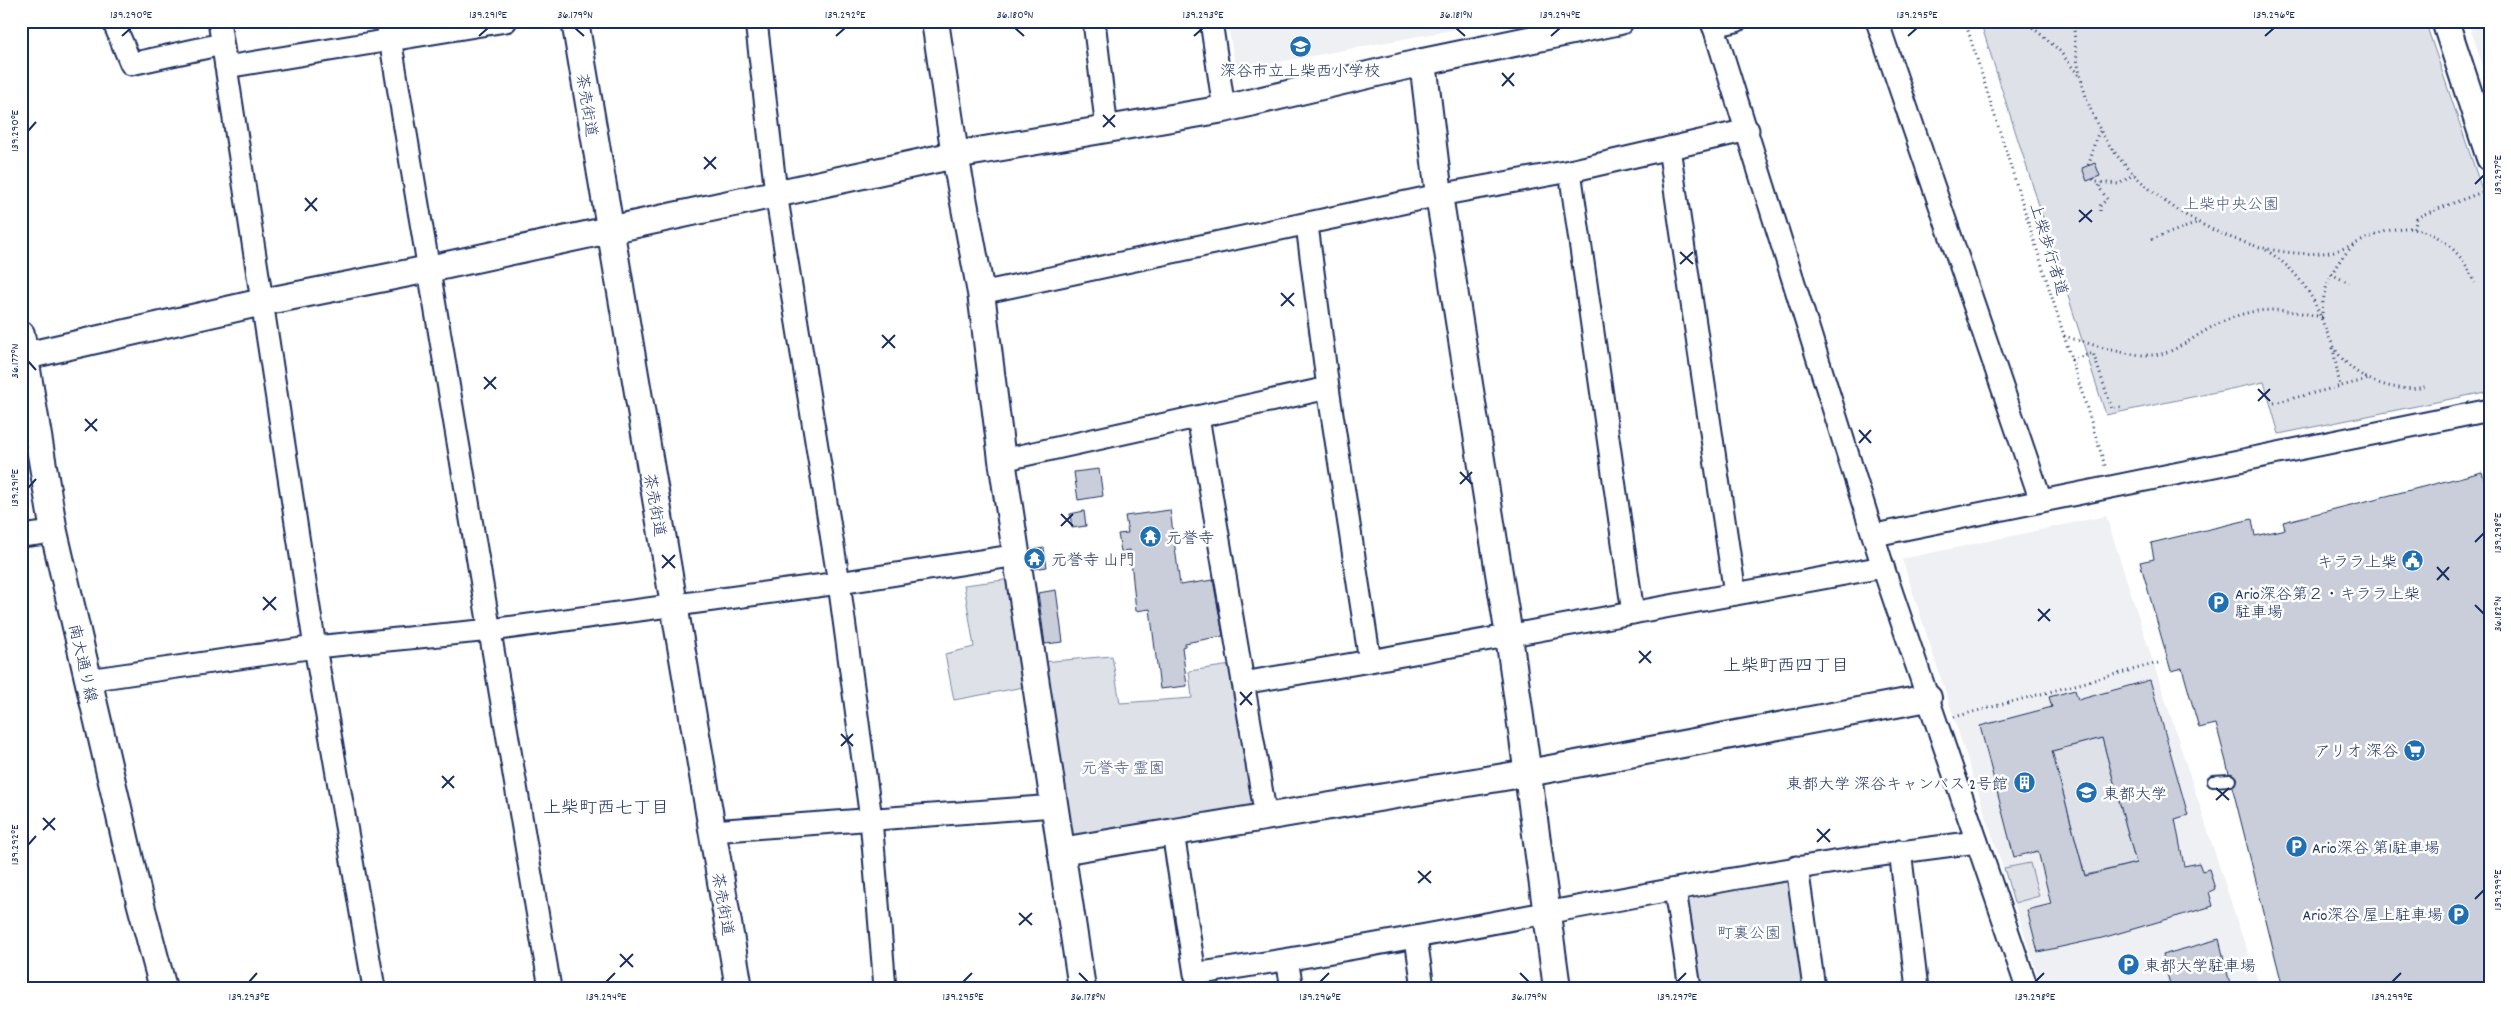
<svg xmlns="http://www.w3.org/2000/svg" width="2511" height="1009" viewBox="0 0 2511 1009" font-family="Dekko,'Klee One',sans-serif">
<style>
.built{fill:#eff0f4}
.green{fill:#dee1e7;stroke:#7c88a2}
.building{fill:#caceda;stroke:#1b2f5e;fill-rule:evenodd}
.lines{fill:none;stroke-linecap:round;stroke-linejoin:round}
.service-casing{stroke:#1b2f5e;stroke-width:14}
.minor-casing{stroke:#1b2f5e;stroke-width:25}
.tertiary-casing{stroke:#1b2f5e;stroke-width:30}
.path{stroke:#1b2f5e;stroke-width:3;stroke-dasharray:1 4;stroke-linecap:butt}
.service{stroke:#fff;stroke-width:10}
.minor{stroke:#fff;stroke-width:21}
.tertiary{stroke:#fff;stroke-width:26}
.ticks{fill:none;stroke:#1b2f5e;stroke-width:2}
.labels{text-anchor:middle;stroke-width:5;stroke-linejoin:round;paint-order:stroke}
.poi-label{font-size:16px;fill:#1b2f5e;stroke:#fff;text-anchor:start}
.street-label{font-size:16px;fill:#1b2f5e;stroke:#fff}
.park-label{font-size:16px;fill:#4c5c80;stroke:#fff}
.neighbourhood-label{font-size:18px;fill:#1b2f5e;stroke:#fff}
.neatline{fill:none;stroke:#1b2f5e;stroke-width:2}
.ticks-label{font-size:12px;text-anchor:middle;fill:#1b2f5e}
</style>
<rect width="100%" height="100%" fill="#fff"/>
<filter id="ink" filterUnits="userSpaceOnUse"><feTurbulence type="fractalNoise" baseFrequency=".02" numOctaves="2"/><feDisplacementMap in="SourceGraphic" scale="10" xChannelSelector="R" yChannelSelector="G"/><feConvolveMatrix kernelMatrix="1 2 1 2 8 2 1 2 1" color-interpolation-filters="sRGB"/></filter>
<g filter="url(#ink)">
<!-- built -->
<g class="built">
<path d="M 1227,21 L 1501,21 L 1236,70 Z"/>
<path d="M 2468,21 L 2490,21 L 2490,88 Z"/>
<path d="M 2106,516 L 2238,924 L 2260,988 L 2042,988 L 1902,559 Z"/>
</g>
<!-- green -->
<g class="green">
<path d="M 1980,21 L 2425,21 L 2490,213 L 2490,391 L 2279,434 L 2264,382 L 2106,415 Z"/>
<path d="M 1012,579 L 1029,686 L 954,700 L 945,654 L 974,647 L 964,585 Z"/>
<path d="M 1112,656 L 1120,703 L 1192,698 L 1189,671 L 1231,665 L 1256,810 L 1070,841 L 1041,662 Z"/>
<path d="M 2102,738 L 2136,863 L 2085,875 L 2052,751 Z"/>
<path d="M 2030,863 L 2039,896 L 2014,903 L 2004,868 Z"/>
<path d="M 1797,867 L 1814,988 L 1690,988 L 1675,890 Z"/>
</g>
<!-- building -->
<g class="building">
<path d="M 2095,163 L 2100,176 L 2087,181 L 2082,168 Z"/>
<path d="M 1099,469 L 1103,496 L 1078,500 L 1074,472 Z"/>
<path d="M 2482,472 L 2490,502 L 2490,645 L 2484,647 L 2490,670 L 2490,988 L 2283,988 L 2232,786 L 2237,779 L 2233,774 L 2229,773 L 2216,724 L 2199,728 L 2182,668 L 2171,671 L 2140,562 L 2154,559 L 2151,543 L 2252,519 L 2255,536 L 2285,529 L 2283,522 Z"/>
<path d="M 1170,510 L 1180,585 L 1213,580 L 1223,636 L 1185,643 L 1185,646 L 1182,647 L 1187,686 L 1160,689 L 1150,609 L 1136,611 L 1130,550 L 1121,551 L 1118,534 L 1128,533 L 1125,516 Z"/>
<path d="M 1084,511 L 1086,526 L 1072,528 L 1070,514 Z"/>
<path d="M 1044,548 L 1047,567 L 1034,569 L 1031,550 Z"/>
<path d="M 1056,590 L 1063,642 L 1045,644 L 1038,593 Z"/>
<path d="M 2150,680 L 2188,815 L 2175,819 L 2184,866 L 2199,863 L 2202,871 L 2209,869 L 2215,889 L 2209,892 L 2213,906 L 2102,938 L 2038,952 L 2027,910 L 2051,904 L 2038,851 L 2014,857 L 1980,726 L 2052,707 L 2049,697 L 2075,690 L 2078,700 ZM 2102,738 L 2136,863 L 2085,876 L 2052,751 Z"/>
<path d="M 2219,939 L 2231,988 L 2171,988 L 2162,955 Z"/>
</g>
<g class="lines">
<defs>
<path id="service" d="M 2213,781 L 2230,780"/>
<g id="minor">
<path d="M 113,21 L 131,64 L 222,44"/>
<path d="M 219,21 L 315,647 L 374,988"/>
<path d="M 387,21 L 550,988"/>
<path d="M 756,21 L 776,193 L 839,583 L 871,819 L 885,988"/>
<path d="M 1094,21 L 1107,130"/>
<path d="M 1211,21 L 1224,109"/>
<path d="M 1712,21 L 1883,567 L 2027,988"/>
<path d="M 1877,21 L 2041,501"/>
<path d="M 1713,26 L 1736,21"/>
<path d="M 226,67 L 506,21"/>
<path d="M 1669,148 L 1735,594"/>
<path d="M 1570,171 L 1633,613"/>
<path d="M 1307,225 L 1328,388 L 1370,661 L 1883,567"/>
<path d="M 981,293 L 1439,195 L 1570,171 L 1748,130"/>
<path d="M 1198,417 L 1266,817"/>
<path d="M 1002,460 L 1328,388"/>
<path d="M 1875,535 L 2490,410"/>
<path d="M 21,536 L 54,532"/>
<path d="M 88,680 L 315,647 L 491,630 L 839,583 L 1018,555"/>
<path d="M 1243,683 L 1370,661"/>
<path d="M 712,831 L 1055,806"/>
<path d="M 1173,833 L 1195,974 C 1457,935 1715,874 1977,842"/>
<path d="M 1900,851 L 1917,988"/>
<path d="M 1797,867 L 1814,988"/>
<path d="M 1675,890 L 1690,988"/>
<path d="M 1416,938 L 1423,988"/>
<path d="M 1287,960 L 1292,988"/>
</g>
<g id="tertiary">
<path d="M 575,21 L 739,988"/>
<path d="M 935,21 L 955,155 L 981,293 L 1002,460 L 1082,988"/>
<path d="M 2445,21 L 2490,158"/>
<path d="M 1423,62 L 1439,195 L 1509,636 L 1557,988"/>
<path d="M 21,334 L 54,532 L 138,894 L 163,988"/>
<path d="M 25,356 L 263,302 L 429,269 L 955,155 L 1224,109 L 1423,62 L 1620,21"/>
<path d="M 1061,851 L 1528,773 L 1928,698"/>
</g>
</defs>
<!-- service casing -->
<use href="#service" class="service-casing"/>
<!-- minor casing -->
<use href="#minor" class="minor-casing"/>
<!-- tertiary casing -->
<use href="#tertiary" class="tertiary-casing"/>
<!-- path -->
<g class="path">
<path d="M 1965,21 L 2106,469"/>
<path d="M 2025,21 L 2058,49 L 2080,77"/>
<path d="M 2074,21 C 2074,55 2082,93 2097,124 C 2134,199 2240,260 2322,253 C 2356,251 2385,220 2420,230 C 2447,237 2465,259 2475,283"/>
<path d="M 2088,165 C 2094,154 2092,141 2101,130"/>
<path d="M 2093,179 L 2096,182 L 2119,184 L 2134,174"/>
<path d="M 2100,211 L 2100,206 L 2107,199 L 2099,187 L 2101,183"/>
<path d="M 2414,229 L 2417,219 L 2422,215 L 2490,189"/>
<path d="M 2152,239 L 2198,223"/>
<path d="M 2266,250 C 2283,261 2296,273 2307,290 C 2319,307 2323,327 2333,345 C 2349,377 2391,394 2425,387"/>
<path d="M 2331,274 L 2349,283"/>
<path d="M 2064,336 C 2092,344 2136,361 2165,353 C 2178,349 2193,338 2205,331 C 2249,305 2274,307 2322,317 C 2322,288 2333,264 2355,244"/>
<path d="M 2333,348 L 2340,386"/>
<path d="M 2071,360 L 2093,353 L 2112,409 L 2123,407"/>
<path d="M 2274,403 L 2369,379"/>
<path d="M 1954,717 L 2162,662"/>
</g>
<!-- service -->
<use href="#service" class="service"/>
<!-- minor -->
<use href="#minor" class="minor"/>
<!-- tertiary -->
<use href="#tertiary" class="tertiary"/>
</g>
</g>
<!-- ticks -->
<path class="ticks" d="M 575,28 L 584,36M 1015,28 L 1024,36M 1456,28 L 1465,36M 122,36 L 131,28M 479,36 L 488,28M 836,36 L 845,28M 1194,36 L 1203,28M 1551,36 L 1560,28M 1908,36 L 1917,28M 2265,36 L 2274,28M 1502,73 L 1514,86M 1502,86 L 1514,73M 1103,115 L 1115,127M 1103,127 L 1115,115M 28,131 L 36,122M 704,157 L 716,169M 704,169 L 716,157M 2475,184 L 2484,175M 305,198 L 317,211M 2079,210 L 2092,222M 305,211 L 317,198M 2079,222 L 2092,210M 1680,252 L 1693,264M 1680,264 L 1693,252M 1281,293 L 1294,306M 1281,306 L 1294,293M 882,335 L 895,348M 882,348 L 895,335M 28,361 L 36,370M 484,377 L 496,389M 484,389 L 496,377M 2258,389 L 2270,401M 2258,401 L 2270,389M 85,419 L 97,431M 1859,430 L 1871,443M 85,431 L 97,419M 1859,443 L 1871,430M 1460,472 L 1472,484M 1460,484 L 1472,472M 28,488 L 36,479M 1061,514 L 1073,526M 1061,526 L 1073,514M 2475,542 L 2484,533M 662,555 L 675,568M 2437,567 L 2449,580M 662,568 L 675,555M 2437,580 L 2449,567M 263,597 L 276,610M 2475,605 L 2484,614M 2038,609 L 2050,621M 263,610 L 276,597M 2038,621 L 2050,609M 1639,651 L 1651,663M 1639,663 L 1651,651M 1240,692 L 1252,705M 1240,705 L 1252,692M 841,734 L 853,746M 841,746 L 853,734M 442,776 L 454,788M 442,788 L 454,776M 2216,788 L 2229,800M 2216,800 L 2229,788M 43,818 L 55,830M 1817,829 L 1830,842M 43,830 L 55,818M 1817,842 L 1830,829M 28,845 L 36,836M 1418,871 L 1431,883M 1418,883 L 1431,871M 2475,899 L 2484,890M 1019,913 L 1032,925M 1019,925 L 1032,913M 620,954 L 633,967M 620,967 L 633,954M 1079,973 L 1088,982M 1520,973 L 1529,982M 249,982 L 257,973M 606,982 L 615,973M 963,982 L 972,973M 1320,982 L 1329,973M 1677,982 L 1686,973M 2035,982 L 2044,973M 2392,982 L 2401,973"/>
<!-- icons -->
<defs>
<symbol id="school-disc" viewBox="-11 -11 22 22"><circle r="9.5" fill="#1f6fb2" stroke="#fff"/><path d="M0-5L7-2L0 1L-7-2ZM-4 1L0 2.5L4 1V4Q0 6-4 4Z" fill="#fff"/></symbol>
<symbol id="temple-disc" viewBox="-11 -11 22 22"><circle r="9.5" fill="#1f6fb2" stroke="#fff"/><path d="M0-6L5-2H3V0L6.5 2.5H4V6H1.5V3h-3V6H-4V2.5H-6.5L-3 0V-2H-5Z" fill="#fff"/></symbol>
<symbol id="civic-disc" viewBox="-11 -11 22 22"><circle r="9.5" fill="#1f6fb2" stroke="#fff"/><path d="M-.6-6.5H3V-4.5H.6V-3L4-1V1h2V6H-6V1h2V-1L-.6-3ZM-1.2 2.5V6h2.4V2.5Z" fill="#fff"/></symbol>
<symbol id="parking-disc" viewBox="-11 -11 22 22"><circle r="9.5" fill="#1f6fb2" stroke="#fff"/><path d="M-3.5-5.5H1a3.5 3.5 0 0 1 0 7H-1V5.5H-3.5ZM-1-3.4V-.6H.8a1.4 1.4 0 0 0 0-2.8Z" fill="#fff"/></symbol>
<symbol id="supermarket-disc" viewBox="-11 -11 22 22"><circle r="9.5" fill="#1f6fb2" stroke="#fff"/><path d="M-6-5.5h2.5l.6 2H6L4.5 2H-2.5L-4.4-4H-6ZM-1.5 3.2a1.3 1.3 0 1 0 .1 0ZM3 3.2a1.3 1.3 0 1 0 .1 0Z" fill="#fff"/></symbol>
<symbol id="building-disc" viewBox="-11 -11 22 22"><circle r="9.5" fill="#1f6fb2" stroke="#fff"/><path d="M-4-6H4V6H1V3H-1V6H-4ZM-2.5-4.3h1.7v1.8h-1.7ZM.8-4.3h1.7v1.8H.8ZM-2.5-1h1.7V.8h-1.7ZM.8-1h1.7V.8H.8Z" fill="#fff"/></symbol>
</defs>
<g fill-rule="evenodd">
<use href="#school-disc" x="1288" y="34" width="25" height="25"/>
<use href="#temple-disc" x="1138" y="524" width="25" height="25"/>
<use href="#temple-disc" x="1022" y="546" width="25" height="25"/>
<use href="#civic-disc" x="2400" y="548" width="25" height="25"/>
<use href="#parking-disc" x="2206" y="590" width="25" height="25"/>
<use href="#supermarket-disc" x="2402" y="738" width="25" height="25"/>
<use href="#building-disc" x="2012" y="770" width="25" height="25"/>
<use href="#school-disc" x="2074" y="780" width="25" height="25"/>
<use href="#parking-disc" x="2284" y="834" width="25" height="25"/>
<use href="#parking-disc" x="2446" y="902" width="25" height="25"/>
<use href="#parking-disc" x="2116" y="952" width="25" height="25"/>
</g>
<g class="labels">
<!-- poi labels -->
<g class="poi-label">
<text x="1300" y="76" text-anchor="middle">深谷市立上柴西小学校</text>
<text x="1166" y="543">元誉寺</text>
<text x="1051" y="565">元誉寺 山門</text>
<text x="2397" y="567" text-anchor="end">キララ上柴</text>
<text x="2235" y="599">Ario深谷第２・キララ上柴<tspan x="2235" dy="18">駐車場</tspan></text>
<text x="2398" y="756" text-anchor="end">アリオ 深谷</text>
<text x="2008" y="789" text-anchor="end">東都大学 深谷キャンパス 2号館</text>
<text x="2103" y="799">東都大学</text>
<text x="2312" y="853">Ario深谷 第1駐車場</text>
<text x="2443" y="920" text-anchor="end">Ario深谷 屋上駐車場</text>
<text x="2144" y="971">東都大学駐車場</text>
</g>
<!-- street labels -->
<g class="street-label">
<text transform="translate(588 105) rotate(81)" y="6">茶売街道</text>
<text transform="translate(2050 249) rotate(73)" y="6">上柴歩行者道</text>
<text transform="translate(656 505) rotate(80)" y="6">茶売街道</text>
<text transform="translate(84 663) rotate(77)" y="6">南大通り線</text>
<text transform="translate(724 904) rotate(80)" y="6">茶売街道</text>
</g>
<!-- park labels -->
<g class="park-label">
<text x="2231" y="209">上柴中央公園</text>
<text x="1123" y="773">元誉寺 霊園</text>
<text x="1749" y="938">町裏公園</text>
</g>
<!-- neighbourhood labels -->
<g class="neighbourhood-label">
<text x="1786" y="671">上柴町西四丁目</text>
<text x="606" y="813">上柴町西七丁目</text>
</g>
</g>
<!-- margin -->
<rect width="2511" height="1009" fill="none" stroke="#fff" stroke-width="55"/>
<rect x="28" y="28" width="2456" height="954" class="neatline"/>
<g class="ticks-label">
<text x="131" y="18">139.290°E</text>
<text x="488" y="18">139.291°E</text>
<text x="575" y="18">36.179°N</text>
<text x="845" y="18">139.292°E</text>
<text x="1015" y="18">36.180°N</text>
<text x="1203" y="18">139.293°E</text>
<text x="1456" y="18">36.181°N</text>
<text x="1560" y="18">139.294°E</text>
<text x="1917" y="18">139.295°E</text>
<text x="2274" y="18">139.296°E</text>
<text transform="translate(14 131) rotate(-90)" y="4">139.290°E</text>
<text transform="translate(2497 175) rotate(-90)" y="4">139.297°E</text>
<text transform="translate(14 361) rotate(-90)" y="4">36.177°N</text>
<text transform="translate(14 488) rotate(-90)" y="4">139.291°E</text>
<text transform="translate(2497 533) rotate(-90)" y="4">139.298°E</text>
<text transform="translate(2497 614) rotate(-90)" y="4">36.182°N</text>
<text transform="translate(14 845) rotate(-90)" y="4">139.292°E</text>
<text transform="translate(2497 890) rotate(-90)" y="4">139.299°E</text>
<text x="249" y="1000">139.293°E</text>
<text x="606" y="1000">139.294°E</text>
<text x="963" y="1000">139.295°E</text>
<text x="1088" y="1000">36.178°N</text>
<text x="1320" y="1000">139.296°E</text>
<text x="1529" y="1000">36.179°N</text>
<text x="1677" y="1000">139.297°E</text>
<text x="2035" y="1000">139.298°E</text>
<text x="2392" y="1000">139.299°E</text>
</g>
</svg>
